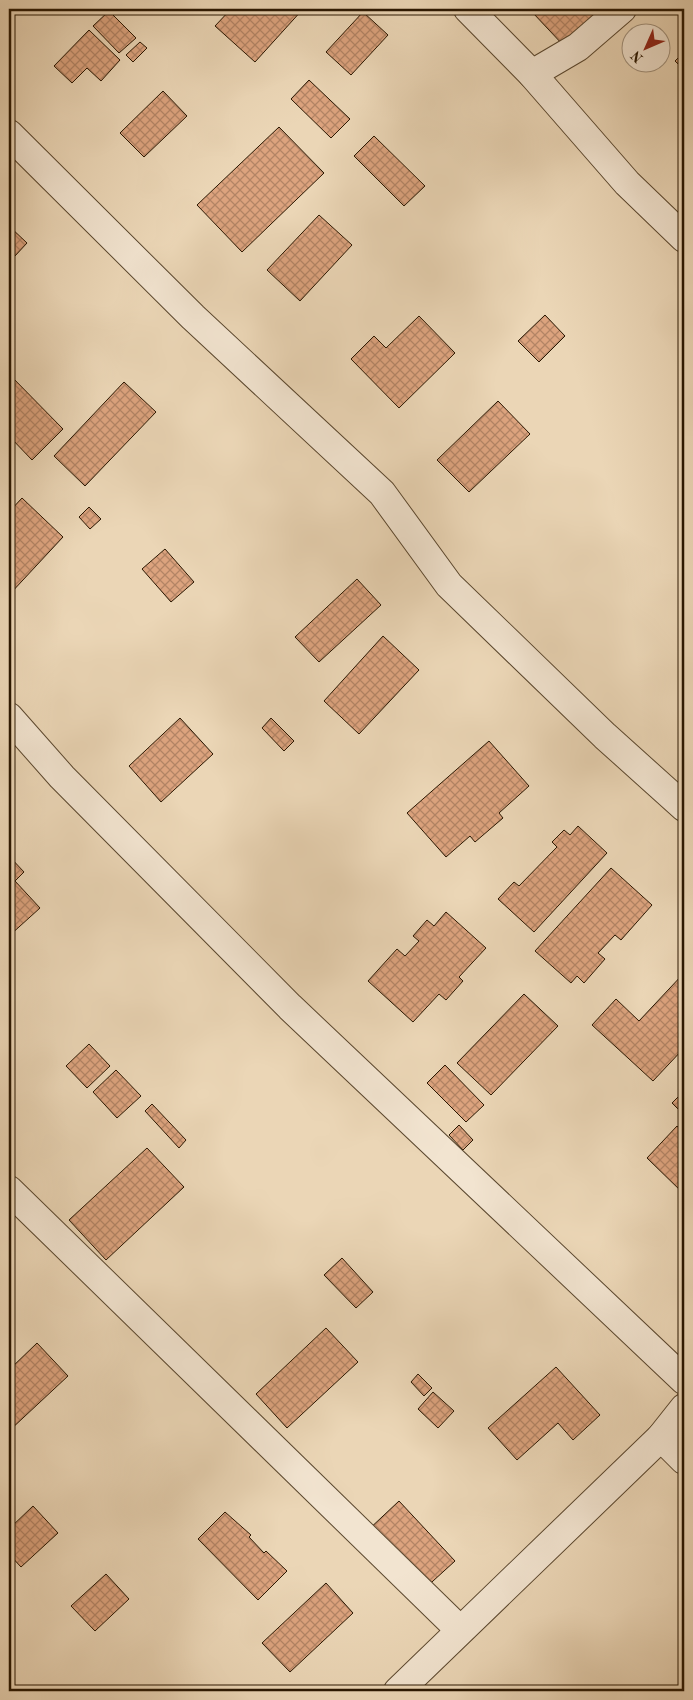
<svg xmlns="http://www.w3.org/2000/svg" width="693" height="1700" viewBox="0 0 693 1700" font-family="'Old Standard TT',serif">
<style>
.building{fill:url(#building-cross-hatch);stroke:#2a1701}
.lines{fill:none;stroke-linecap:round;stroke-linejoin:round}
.minor-casing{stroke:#5a472e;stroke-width:30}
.minor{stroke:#f2e4d0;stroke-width:28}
</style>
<defs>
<pattern id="building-cross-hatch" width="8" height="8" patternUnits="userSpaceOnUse" patternTransform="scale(1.25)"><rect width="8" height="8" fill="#dca37e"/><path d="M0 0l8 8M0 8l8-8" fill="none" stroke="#b38465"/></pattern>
</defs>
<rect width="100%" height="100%" fill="#ebd6b6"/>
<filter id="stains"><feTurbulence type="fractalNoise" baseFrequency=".004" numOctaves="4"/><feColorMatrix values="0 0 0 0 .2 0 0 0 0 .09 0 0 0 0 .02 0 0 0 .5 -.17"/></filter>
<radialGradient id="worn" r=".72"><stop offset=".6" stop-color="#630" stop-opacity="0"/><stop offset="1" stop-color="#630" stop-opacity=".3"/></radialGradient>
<!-- building -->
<g class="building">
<path d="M 231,9 L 303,9 L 255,62 L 215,26 Z"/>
<path d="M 538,9 L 604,9 L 564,46 L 533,13 Z"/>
<path d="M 109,11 L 136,38 L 119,53 L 93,26 Z"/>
<path d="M 363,12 L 388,35 L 351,75 L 326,52 Z"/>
<path d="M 89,30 L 120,60 L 101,81 L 87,68 L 72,83 L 54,66 Z"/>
<path d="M 140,42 L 147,48 L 133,62 L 126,55 Z"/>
<path d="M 684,52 L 684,70 L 675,61 Z"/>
<path d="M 309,80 L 350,119 L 331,138 L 291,99 Z"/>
<path d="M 163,91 L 187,116 L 144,157 L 120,133 Z"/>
<path d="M 279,127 L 324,173 L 242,252 L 197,205 Z"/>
<path d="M 374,136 L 425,186 L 404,206 L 354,156 Z"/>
<path d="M 319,215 L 352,245 L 300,301 L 267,270 Z"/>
<path d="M 9,226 L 27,243 L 15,256 L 9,250 Z"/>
<path d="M 545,315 L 565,336 L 539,362 L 518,341 Z"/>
<path d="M 419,316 L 455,353 L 399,408 L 351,359 L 374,336 L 386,348 Z"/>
<path d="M 9,374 L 63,429 L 32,460 L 9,436 Z"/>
<path d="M 124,382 L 156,412 L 85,486 L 54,456 Z"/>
<path d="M 498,401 L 530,434 L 469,492 L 437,460 Z"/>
<path d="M 22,498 L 63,537 L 9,595 L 9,512 Z"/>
<path d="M 89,507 L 101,519 L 90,529 L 79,517 Z"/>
<path d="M 165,549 L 194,582 L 171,602 L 142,569 Z"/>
<path d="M 357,579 L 381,605 L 319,662 L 295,637 Z"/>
<path d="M 383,636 L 419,670 L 359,734 L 324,701 Z"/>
<path d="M 180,718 L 213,754 L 161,802 L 129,766 Z"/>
<path d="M 271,718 L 294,741 L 284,751 L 262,728 Z"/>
<path d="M 489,741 L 529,786 L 499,813 L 503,818 L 475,842 L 470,836 L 446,857 L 407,813 Z"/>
<path d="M 578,826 L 607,853 L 534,932 L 498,899 L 514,882 L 519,886 L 557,847 L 552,842 L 564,830 L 570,835 Z"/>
<path d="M 9,856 L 24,872 L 15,881 L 40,908 L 9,936 Z"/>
<path d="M 611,868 L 652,905 L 621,940 L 615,935 L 598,953 L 605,959 L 584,983 L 577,976 L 571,983 L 535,951 Z"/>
<path d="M 446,912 L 486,948 L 459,977 L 463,981 L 446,1000 L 439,994 L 413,1022 L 368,981 L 397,949 L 405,956 L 419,941 L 413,936 L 427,920 L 434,926 Z"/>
<path d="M 684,973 L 684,1048 L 653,1081 L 592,1025 L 616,999 L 639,1021 Z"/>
<path d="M 524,994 L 558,1026 L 491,1095 L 457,1063 Z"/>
<path d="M 89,1044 L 110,1066 L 87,1088 L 66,1066 Z"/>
<path d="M 445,1065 L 484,1105 L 466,1122 L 427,1083 Z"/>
<path d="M 116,1070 L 141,1096 L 117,1118 L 93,1092 Z"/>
<path d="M 684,1091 L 684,1115 L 672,1103 Z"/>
<path d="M 152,1104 L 186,1140 L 179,1148 L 145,1111 Z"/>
<path d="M 459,1125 L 473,1140 L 463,1150 L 449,1135 Z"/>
<path d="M 677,1126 L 684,1133 L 684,1194 L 647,1158 Z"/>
<path d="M 147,1148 L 184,1187 L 106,1260 L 69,1220 Z"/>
<path d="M 342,1258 L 373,1292 L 356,1308 L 324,1275 Z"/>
<path d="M 326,1328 L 358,1362 L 287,1428 L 256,1394 Z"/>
<path d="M 37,1343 L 68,1376 L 9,1431 L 9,1370 Z"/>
<path d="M 556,1367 L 600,1415 L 573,1440 L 558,1423 L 517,1460 L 488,1428 Z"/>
<path d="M 418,1374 L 432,1388 L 424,1396 L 411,1382 Z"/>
<path d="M 433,1392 L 454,1411 L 438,1428 L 418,1409 Z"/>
<path d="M 399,1501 L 455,1561 L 422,1591 L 366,1532 Z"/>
<path d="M 33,1506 L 58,1533 L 21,1567 L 9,1554 L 9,1529 Z"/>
<path d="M 225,1512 L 251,1535 L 249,1537 L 264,1553 L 266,1551 L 287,1571 L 258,1600 L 198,1539 Z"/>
<path d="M 106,1574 L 129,1599 L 95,1631 L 71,1606 Z"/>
<path d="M 326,1583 L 353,1613 L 290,1672 L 262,1643 Z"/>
</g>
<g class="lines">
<defs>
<g id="minor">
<path d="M 468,9 L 532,74 L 627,183 L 684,238"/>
<path d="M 532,74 L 578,47 L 622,9"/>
<path d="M 9,134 L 193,317 L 382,493 L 449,585 L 605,736 L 684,807"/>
<path d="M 9,717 L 62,777 L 290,1007 L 684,1380"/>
<path d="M 9,1190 L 460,1630"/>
<path d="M 661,1437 L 684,1460"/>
<path d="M 398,1691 L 661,1437 L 684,1408"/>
</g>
</defs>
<!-- minor casing -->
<use href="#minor" class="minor-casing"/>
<!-- minor -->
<use href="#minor" class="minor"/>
</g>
<!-- margin -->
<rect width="693" height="1700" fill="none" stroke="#ebd6b6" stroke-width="30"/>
<rect x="10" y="10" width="673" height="1680" fill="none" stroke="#2a1701" stroke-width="2.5"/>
<rect x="15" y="15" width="663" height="1670" fill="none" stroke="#2a1701"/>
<!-- north arrow -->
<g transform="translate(646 48) rotate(225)"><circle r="24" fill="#f2e4d0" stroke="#a2927d"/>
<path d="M0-4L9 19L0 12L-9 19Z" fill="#8f2418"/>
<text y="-8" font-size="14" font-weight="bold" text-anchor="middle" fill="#2a1701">N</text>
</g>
<rect width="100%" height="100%" filter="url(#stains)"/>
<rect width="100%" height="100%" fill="url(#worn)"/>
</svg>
